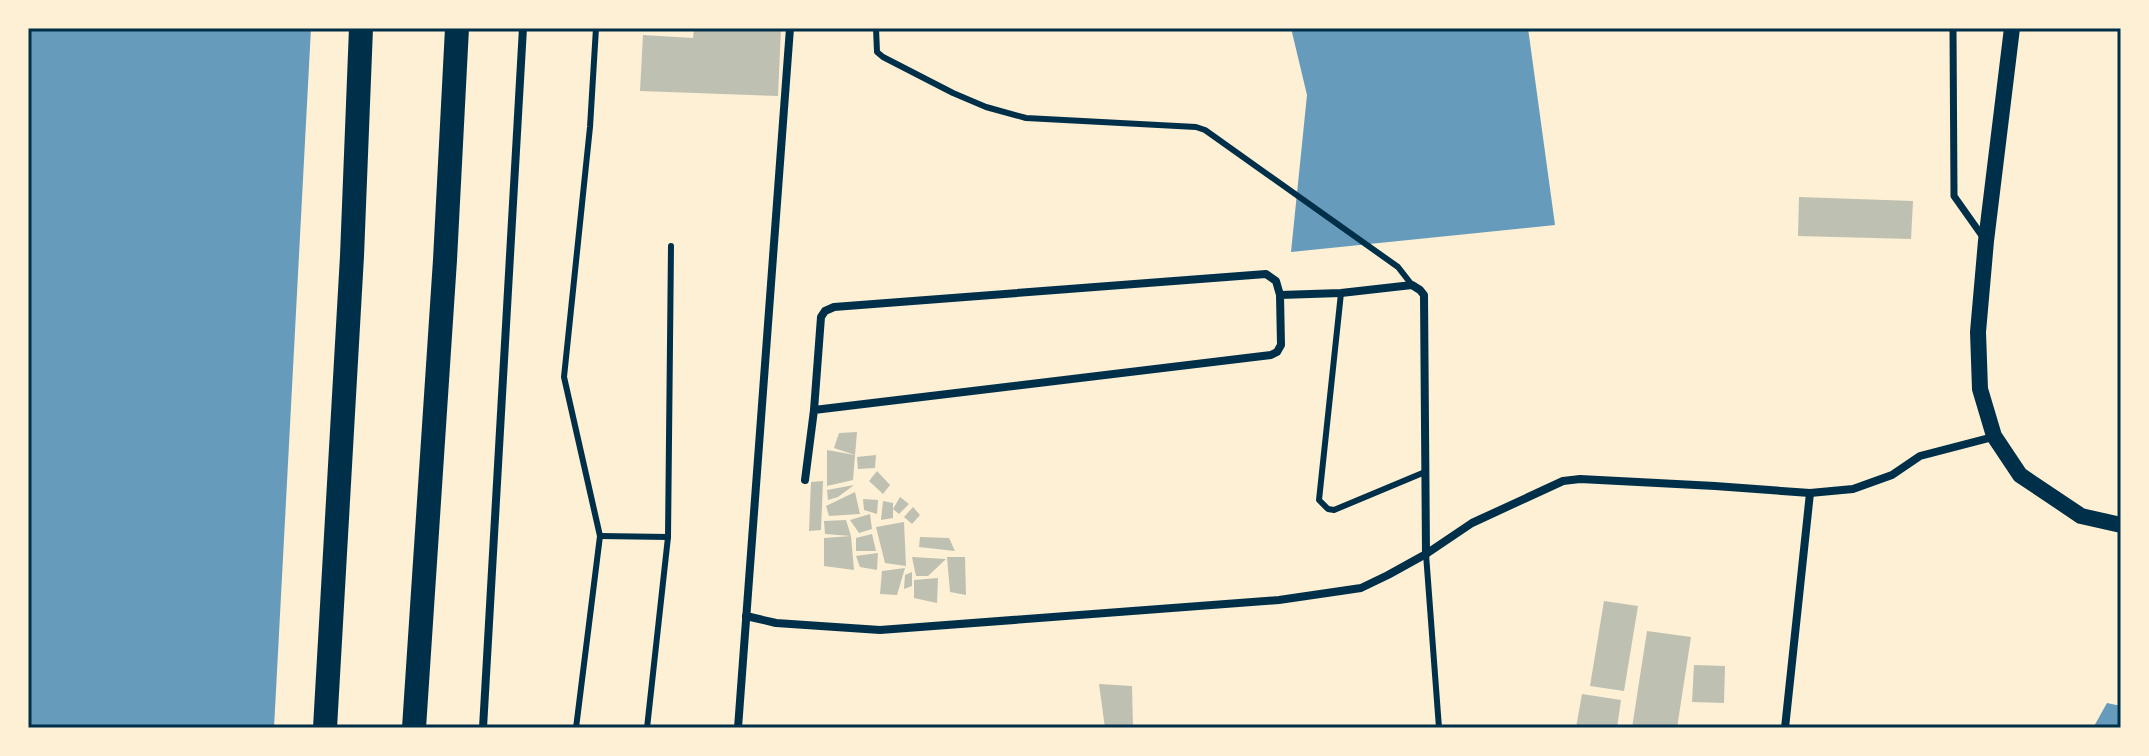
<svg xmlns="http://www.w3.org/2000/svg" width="2149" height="756" viewBox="0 0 2149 756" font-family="'Sofia Sans Condensed',sans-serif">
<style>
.water{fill:#669bbc}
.building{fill:#bec0b2}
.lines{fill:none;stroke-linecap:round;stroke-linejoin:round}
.service{stroke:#003049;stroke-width:6}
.pedestrian{stroke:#003049;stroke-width:7}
.minor{stroke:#003049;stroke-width:8}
.secondary{stroke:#003049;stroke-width:16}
.motorway{stroke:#003049;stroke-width:24}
.neatline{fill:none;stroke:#003049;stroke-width:3}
</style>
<rect width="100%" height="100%" fill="#fdf0d5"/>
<!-- water -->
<g class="water">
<path d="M 28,28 L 311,28 L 274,728 L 28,728 Z"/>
<path d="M 1291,28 L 1528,28 L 1555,225 L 1291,252 L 1307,95 Z"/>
<path d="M 2107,703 L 2121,706 L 2121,728 L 2093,728 Z"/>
</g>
<!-- building -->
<g class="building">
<path d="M 694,28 L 781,28 L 778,96 L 640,91 L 643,35 L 693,38 Z"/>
<path d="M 1799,197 L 1913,201 L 1911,239 L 1798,236 Z"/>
<path d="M 857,432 L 855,455 L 834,448 L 839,433 Z"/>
<path d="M 827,450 L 855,455 L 853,480 L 827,486 Z"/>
<path d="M 876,455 L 875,468 L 858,469 L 857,457 Z"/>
<path d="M 877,471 L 890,485 L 883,494 L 869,481 Z"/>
<path d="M 823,481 L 821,530 L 809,531 L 811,482 Z"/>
<path d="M 854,485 L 838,497 L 828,500 L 827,490 Z"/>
<path d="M 855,492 L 860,514 L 829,516 L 826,506 Z"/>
<path d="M 900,497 L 909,504 L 899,514 L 893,509 Z"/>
<path d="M 863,499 L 878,500 L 877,514 L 864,510 Z"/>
<path d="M 883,501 L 893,503 L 893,518 L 881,520 Z"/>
<path d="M 913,507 L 920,515 L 912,524 L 904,517 Z"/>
<path d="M 870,514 L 872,529 L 859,533 L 850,520 Z"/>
<path d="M 846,520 L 851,536 L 825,534 L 824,521 Z"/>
<path d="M 904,522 L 906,566 L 885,563 L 876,527 Z"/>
<path d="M 872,534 L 876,551 L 856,551 L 856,538 Z"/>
<path d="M 851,536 L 854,570 L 824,566 L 824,538 Z"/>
<path d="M 920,537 L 949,538 L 955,551 L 919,547 Z"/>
<path d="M 878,553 L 877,570 L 860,567 L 856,556 Z"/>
<path d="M 912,557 L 946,559 L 928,576 L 916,576 Z"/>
<path d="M 947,557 L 965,557 L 966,595 L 950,592 Z"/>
<path d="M 905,568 L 897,595 L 880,594 L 882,571 Z"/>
<path d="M 912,572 L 912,586 L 904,589 L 905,575 Z"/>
<path d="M 938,578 L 937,603 L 914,598 L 914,580 Z"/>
<path d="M 1604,601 L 1638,606 L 1624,691 L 1590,686 Z"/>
<path d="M 1647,631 L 1691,637 L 1677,728 L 1632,728 Z"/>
<path d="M 1694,665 L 1725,666 L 1724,703 L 1692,702 Z"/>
<path d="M 1099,684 L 1132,686 L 1133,728 L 1105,728 Z"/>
<path d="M 1582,694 L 1621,700 L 1617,728 L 1576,728 Z"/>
</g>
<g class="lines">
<!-- service -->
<g class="service">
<path d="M 876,28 L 877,52 L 883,57 L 953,93 L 986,107 L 1026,118 L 1196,127 L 1205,130 L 1398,267 L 1412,285"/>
<path d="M 1341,293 L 1319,500 L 1328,509 L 1334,510 L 1425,472"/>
<path d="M 600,536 L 668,537"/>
<path d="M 1426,554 L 1439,728"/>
<path d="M 576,728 L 600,536 L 564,377 L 590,127 L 596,28"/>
<path d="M 647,728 L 668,537 L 671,246"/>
</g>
<!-- pedestrian -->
<path class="pedestrian" d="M 1953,28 L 1954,196 L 1983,237"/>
<!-- minor -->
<g class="minor">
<path d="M 814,410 L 821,317 L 825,311 L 834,307 L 1266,274 L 1276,281 L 1280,295"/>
<path d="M 805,480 L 814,410 L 1271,355 L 1277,352 L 1281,345 L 1280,295 L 1341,293 L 1412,285 L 1420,290 L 1424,295 L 1426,554"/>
<path d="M 746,616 L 776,623 L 880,630 L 1279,600 L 1361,588 L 1388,575 L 1426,554 L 1472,523 L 1563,481 L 1580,479 L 1715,486 L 1810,493 L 1853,489 L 1892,475 L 1920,456 L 1993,437"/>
<path d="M 483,728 L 523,28"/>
<path d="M 738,728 L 790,28"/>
<path d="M 1785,728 L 1810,493"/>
</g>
<!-- secondary -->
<path class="secondary" d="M 2012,28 L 1986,241 L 1978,332 L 1980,389 L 1994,436 L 2020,475 L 2081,516 L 2121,525"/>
<!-- motorway -->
<g class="motorway">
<path d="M 325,728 L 352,256 L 361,28"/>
<path d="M 414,728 L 445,260 L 457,28"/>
</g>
</g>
<!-- border -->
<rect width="2149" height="756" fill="none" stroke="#fdf0d5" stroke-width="60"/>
<rect x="30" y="30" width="2089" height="696" class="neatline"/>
</svg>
